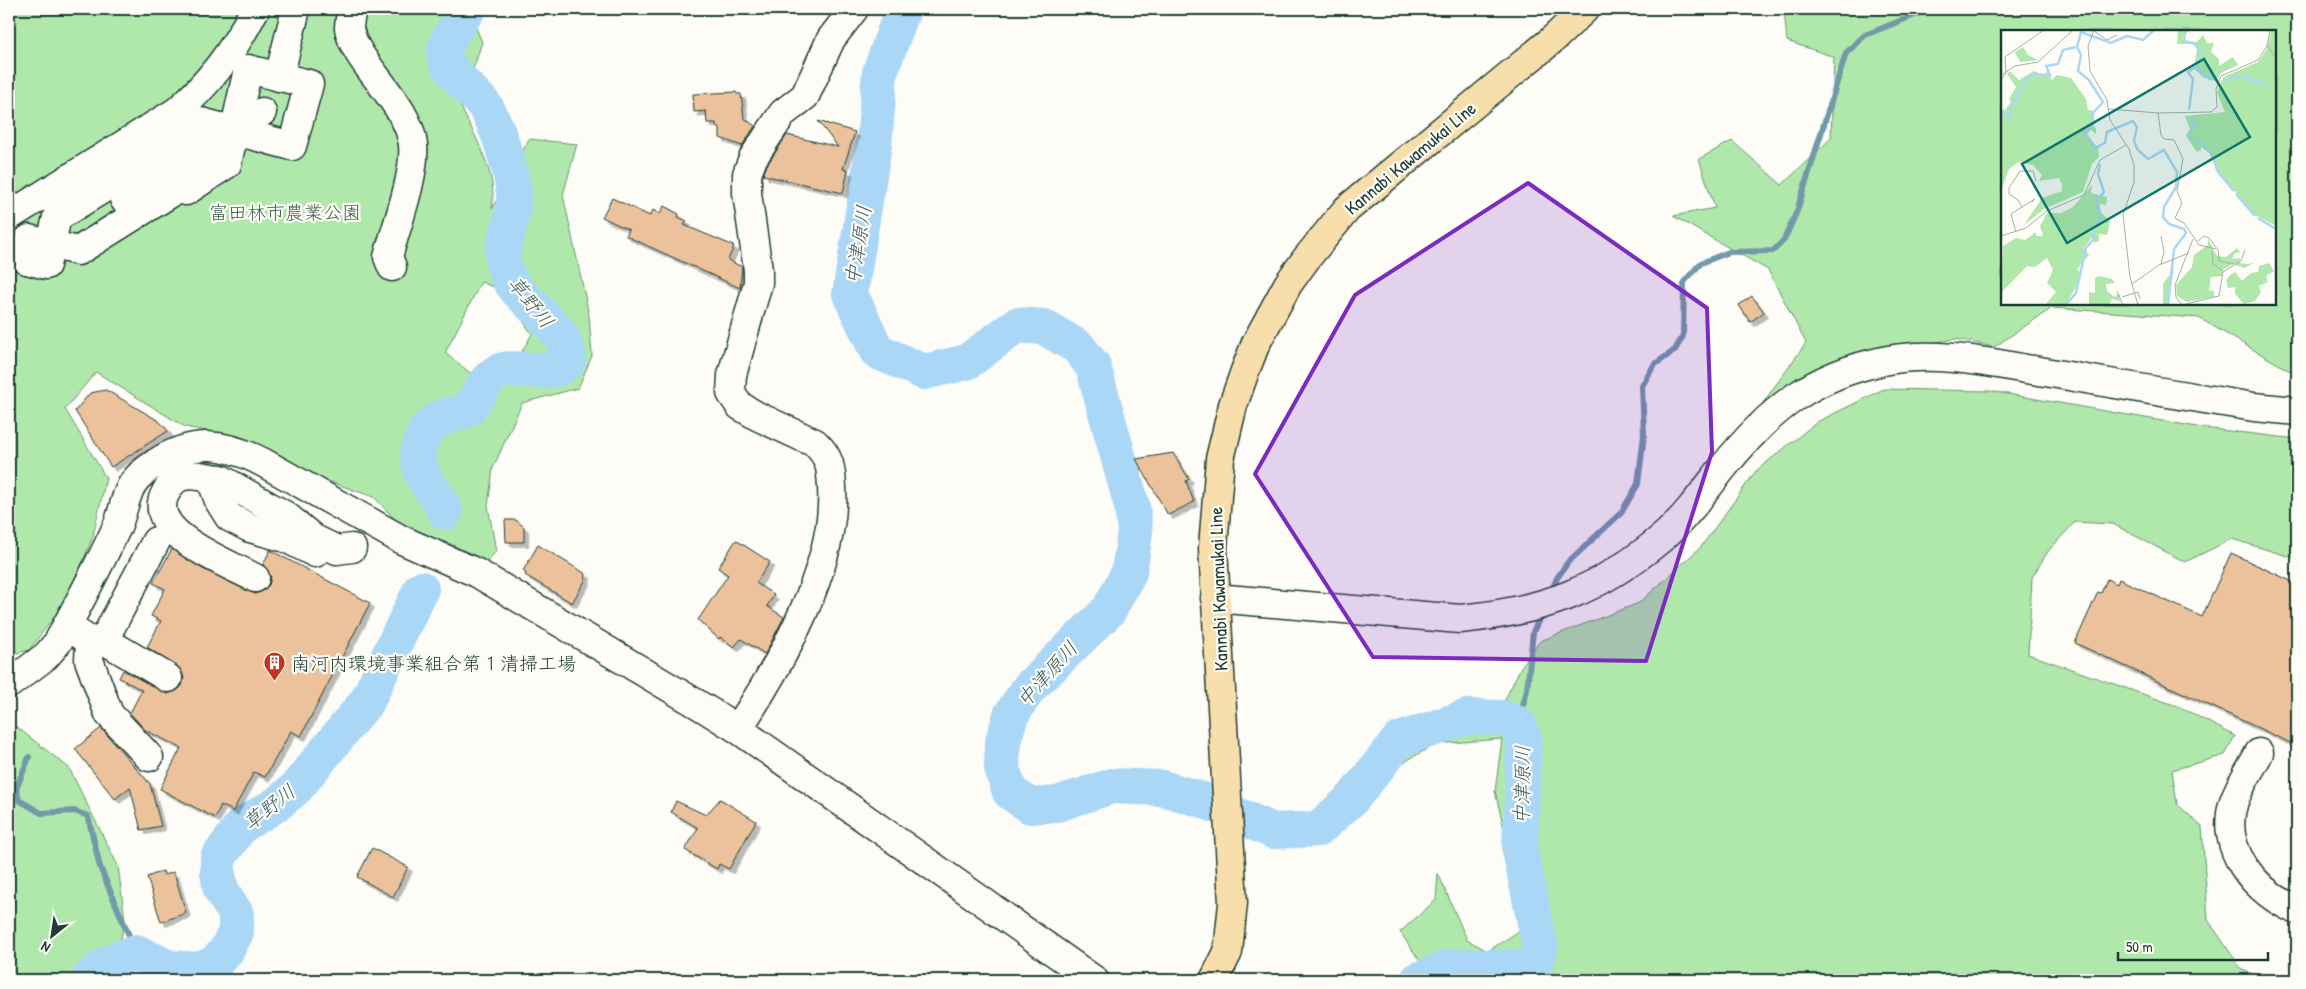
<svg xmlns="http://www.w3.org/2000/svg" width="2306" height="989" viewBox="0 0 2306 989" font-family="'Patrick Hand','Klee One',sans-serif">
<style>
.green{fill:#b0e8ac;stroke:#689270;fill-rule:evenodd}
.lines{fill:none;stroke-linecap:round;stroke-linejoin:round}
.stream{stroke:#7299a8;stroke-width:6}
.river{stroke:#aad7f6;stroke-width:36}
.building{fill:#ebc29b;stroke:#1f3d34;filter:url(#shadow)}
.minor-casing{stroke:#1f3d34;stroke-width:31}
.major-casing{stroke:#1f3d34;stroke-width:31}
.minor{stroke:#fdfcf7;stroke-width:28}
.major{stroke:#f8deab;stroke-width:28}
.marked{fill:#7b2cbf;fill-opacity:0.2;stroke:#7b2cbf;stroke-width:4;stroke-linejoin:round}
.labels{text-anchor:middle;stroke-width:4.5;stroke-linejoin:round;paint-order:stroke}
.street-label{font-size:19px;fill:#1f3d34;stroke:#fdfcf7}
.park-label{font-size:19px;fill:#3c5f4c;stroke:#fdfcf7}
.poi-label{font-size:19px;fill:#1f3d34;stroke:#fdfcf7;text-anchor:start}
.water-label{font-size:20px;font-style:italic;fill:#3b5c5b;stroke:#fdfcf7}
.inset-river{fill:none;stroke:#aad7f6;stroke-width:2.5}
.inset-road{fill:none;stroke:#a4b0a9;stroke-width:1}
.view{fill:#0f766e;fill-opacity:0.15;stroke:#0f766e;stroke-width:2.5}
.inset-edge{fill:none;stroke:#1f3d34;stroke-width:2.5}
</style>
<defs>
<filter id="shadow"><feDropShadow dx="4.5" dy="4.5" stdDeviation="0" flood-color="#0004"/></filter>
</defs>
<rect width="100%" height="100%" fill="#fdfcf7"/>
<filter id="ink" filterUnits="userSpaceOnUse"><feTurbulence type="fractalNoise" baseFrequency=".02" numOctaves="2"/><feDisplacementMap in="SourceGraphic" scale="10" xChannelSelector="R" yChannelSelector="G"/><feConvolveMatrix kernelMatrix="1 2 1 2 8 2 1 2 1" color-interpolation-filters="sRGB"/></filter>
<g filter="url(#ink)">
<!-- green -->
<g class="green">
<path d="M 9,9 L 468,9 L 482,42 L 461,107 C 476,139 498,174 492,209 L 529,139 L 577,144 L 563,195 L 589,315 L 592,356 L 578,388 L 522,403 L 493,468 L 488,506 L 496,551 L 486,563 L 451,544 L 407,532 L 374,497 L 299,471 L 238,437 L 185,427 L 96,372 L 65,409 L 106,478 L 93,536 L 68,599 L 29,650 L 17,653 L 14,649 L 9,654 ZM 481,282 L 501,290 L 532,334 L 516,362 L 473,375 L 445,353 Z"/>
<path d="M 1784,9 L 2297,9 L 2297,375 L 2199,318 L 2052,308 L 1994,347 L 1956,339 L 1842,357 L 1755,414 L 1806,343 L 1768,270 L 1673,216 L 1715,208 L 1699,159 L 1732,141 L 1782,185 L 1831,138 L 1834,57 L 1787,41 ZM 2002,31 L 2275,31 L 2275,304 L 2002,304 Z"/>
<path d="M 1884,389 L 1990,391 L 2203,428 L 2297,439 L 2297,559 L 2232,539 L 2185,562 L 2113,524 L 2075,522 L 2049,550 L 2032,577 L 2028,654 L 2180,707 L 2235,736 L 2225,755 L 2172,770 L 2177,804 L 2202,827 L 2208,920 L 2242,970 L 2271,980 L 1433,980 L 1400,932 L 1436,900 L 1438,873 L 1467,940 L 1488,951 L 1527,926 L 1495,791 L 1502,739 L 1436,744 L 1404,762 L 1404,750 L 1446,731 L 1496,718 L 1521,667 L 1540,641 L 1639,603 L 1701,547 L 1756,471 L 1817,422 Z"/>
<path d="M 9,721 L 69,768 L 118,866 L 125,920 L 112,980 L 9,980 Z"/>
</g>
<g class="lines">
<!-- stream -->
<g class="stream">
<path d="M 1551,592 L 1557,578 L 1568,562 L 1621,513 L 1638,484 L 1644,435 L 1642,386 L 1654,365 L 1675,350 L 1683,336 L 1684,282 L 1701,263 L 1729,252 L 1773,251 L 1784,240 L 1797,211 L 1846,53 L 1865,35 L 1930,9"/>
<path d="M 1518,724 L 1527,690 L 1533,632 L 1542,613"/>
<path d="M 29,757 L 16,789 L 19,800 L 41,813 L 74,811 L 88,816 L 100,867 L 136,952"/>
</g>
<!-- river -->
<g class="river">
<path d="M 903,9 L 880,72 L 874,145 L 850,294 L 877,351 L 924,372 L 967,362 L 1017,325 L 1044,327 L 1078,347 L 1093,366 L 1132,506 L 1135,532 L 1129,572 L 1109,610 L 1029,688 L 1011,715 L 1003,741 L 1002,768 L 1010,792 L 1030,806 L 1057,804 L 1112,786 L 1162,788 L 1206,801 L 1273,831 L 1318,829 L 1352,799 L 1399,740 L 1467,717 L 1503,718 L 1518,724 L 1524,740 L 1520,850 L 1540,946 L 1537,960 L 1525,968 L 1452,966 L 1418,980"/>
<path d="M 445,512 C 439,495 430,491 423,476 C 414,458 419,434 435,421 C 444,414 459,416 467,409 C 480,398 485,374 503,370 C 526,366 550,379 568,361 C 570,326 519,304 506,273 C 496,249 512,228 514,203 C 515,185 509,169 504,151 C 500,137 494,122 487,109 C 477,92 439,69 445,48 C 449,35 461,21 468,9"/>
<path d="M 88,980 C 102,964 116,959 136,952 L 169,968 L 198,970 L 214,964 L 226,951 L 236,932 L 236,914 L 221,890 L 218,873 L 218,858 L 241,826 L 277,804 L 296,788 L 367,701 L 421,589"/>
</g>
</g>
<!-- building -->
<g class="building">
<path d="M 736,92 L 737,94 L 741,94 L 744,118 L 755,126 L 742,146 L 720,138 L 720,127 L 716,127 L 716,123 L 707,123 L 706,111 L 694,112 L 693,94 Z"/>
<path d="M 818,121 L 855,132 L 843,169 L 848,170 L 843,193 L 763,175 L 767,165 L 787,135 L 838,147 Z"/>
<path d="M 612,198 L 650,216 L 653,210 L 660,214 L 664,206 L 679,214 L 678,217 L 687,221 L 684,225 L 734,246 L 728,260 L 742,267 L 740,288 L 626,236 L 629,230 L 602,217 Z"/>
<path d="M 1752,296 L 1764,312 L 1750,322 L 1739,305 Z"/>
<path d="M 106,390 L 159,421 L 168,431 L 111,467 L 75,411 L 90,393 Z"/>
<path d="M 1173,453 L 1189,479 L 1186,481 L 1194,502 L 1168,515 L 1136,459 Z"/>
<path d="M 505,520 L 516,520 L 524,527 L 524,542 L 506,542 Z"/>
<path d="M 736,540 L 770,562 L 756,583 L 774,595 L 767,606 L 784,617 L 765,654 L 741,639 L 734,647 L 720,637 L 719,639 L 698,620 L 728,575 L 718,568 Z"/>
<path d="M 538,545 L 586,574 L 585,578 L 586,579 L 572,603 L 525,575 L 526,573 L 523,571 Z"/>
<path d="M 172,549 L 203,569 L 255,594 L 263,591 L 269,585 L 271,577 L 263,565 L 270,550 L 370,603 L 301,736 L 291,731 L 265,777 L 254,772 L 233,811 L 221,805 L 215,818 L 160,789 L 181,748 L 145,730 L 130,713 L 142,690 L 119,678 L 123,670 L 167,694 L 176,691 L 182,686 L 184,678 L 181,670 L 147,647 L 161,621 L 151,616 L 165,589 L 153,583 Z"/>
<path d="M 2231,553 L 2297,584 L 2297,746 L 2075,643 L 2098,592 L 2101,593 L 2107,579 L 2117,584 L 2119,579 L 2202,617 Z"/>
<path d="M 101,728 L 150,784 L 161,826 L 141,830 L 130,787 L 115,799 L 75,749 Z"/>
<path d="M 720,799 L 756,821 L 729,869 L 719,864 L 717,869 L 685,850 L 698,828 L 671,812 L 676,801 L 706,815 Z"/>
<path d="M 372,848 L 408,867 L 393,897 L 357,877 Z"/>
<path d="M 163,871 L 164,875 L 174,872 L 186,913 L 161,922 L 147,877 Z"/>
</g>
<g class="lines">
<defs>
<g id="minor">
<path d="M 352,9 C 351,14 349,22 349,28 C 354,63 409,103 413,145 C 416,174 396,227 388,257 L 392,267"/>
<path d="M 279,77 L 296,9"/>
<path d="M 195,161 L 198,153 L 262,112"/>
<path d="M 207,177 L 227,164 L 248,69 L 309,84 L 292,146 L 201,122 L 158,148 L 186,191 L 207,177"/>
<path d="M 124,199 L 188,159 L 195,161 L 207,177"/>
<path d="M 9,216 L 176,112 C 210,83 235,49 255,9"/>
<path d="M 27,260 L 29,239 L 78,251 L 182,186"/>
<path d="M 27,260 L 46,265 L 57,217 L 161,153"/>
<path d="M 211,479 L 219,501 L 229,517 L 250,528 L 286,538 L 315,553"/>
<path d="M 255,578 C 230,564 144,533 165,494 C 169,486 174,478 183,476 C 197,473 208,479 221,479 L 286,516 L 314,539 L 337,550 L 352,548"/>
<path d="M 1215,598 L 1460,619 C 1543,611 1599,591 1663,537 C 1685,518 1703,493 1721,470 C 1769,410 1811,375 1888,360 C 1941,350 1999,365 2051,373 C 2119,385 2186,396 2254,407 L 2297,411"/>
<path d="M 67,626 L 90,641 L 89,660 L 109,714 L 149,757"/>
<path d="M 104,640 L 156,541"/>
<path d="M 90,641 L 104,640 L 168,678"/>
<path d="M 9,684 L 46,656 L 58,642 C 78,605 98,567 116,529 C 123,515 124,497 133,483 C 139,474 148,468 156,463 C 194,438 226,443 264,463 L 402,540 L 477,573 L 699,705 L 738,729 L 1094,980"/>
<path d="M 738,729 C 780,664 837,567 832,487 C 831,468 830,457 815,443 L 757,416 L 740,406 L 731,393 L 732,375 L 758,283 L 758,270 L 747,193 L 747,174 L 753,158 L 783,113 L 805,96 L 831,39 L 854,9"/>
<path d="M 2259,753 C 2251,769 2240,784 2234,801 C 2218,849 2256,893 2297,910"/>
</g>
<path id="major" d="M 1214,980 L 1228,952 L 1233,903 L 1213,548 L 1220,459 L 1233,405 L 1245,371 L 1256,343 L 1288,284 L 1306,259 L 1347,209 L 1552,40 L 1585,9"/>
</defs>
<!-- minor casing -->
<use href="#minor" class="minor-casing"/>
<!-- major casing -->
<use href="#major" class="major-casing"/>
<!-- minor -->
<use href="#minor" class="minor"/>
<!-- major -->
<use href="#major" class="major"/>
</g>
</g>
<!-- marked area -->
<path class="marked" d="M 1528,183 L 1707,308 L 1712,452 L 1646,661 L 1373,657 L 1255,474 L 1355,295 Z"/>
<!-- icons -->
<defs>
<symbol id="building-pin" viewBox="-11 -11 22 30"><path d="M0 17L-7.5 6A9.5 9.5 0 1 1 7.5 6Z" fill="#c8321e" stroke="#fdfcf7"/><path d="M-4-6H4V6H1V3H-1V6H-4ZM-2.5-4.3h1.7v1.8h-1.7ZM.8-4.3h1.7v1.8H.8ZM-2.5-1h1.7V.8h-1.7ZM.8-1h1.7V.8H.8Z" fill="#fff"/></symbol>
</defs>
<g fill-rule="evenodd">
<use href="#building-pin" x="262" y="650" width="25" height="34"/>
</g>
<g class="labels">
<!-- street labels -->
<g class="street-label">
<text transform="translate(1410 158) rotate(-40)" y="7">Kannabi Kawamukai Line</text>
<text transform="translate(1218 589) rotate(-92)" y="7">Kannabi Kawamukai Line</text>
</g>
<!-- park labels -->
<g class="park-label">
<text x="285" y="219">富田林市農業公園</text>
</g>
<!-- poi labels -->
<g class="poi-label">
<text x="291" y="670">南河内環境事業組合第１清掃工場</text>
</g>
<!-- water labels -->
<g class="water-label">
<text transform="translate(858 245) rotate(-81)" y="7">中津原川</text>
<text transform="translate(531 302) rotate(51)" y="7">草野川</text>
<text transform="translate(1047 674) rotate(-48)" y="7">中津原川</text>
<text transform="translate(1522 785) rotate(-89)" y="7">中津原川</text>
<text transform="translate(269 807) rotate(-38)" y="7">草野川</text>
</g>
</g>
<!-- overview -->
<g transform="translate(2001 30)">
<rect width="275" height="275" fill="#fdfcf7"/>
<path d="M 177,0 L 189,0 L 181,8 L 183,11 L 196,12 L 202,5 L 206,13 L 213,13 L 210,22 L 218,29 L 218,36 L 232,27 L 237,35 L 220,43 L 216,51 L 208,50 L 197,40 L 194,31 L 196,19 L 192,14 L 176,14 ZM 270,0 L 275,0 L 275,196 L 254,185 L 217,142 L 207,120 L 200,115 L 200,120 L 196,122 L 185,106 L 189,99 L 184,86 L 224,82 L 216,63 L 222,47 L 257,32 L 266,19 ZM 22,17 L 27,25 L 37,30 L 19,32 L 14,22 ZM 9,41 L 18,50 L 33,41 L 43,46 L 46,41 L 51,50 L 56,45 L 70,48 L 85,69 L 87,80 L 92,81 L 91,95 L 95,98 L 95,104 L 90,100 L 86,104 L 96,117 L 103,112 L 97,119 L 98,127 L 91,134 L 82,162 L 43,179 L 23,195 L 41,168 L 61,161 L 61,154 L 58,148 L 38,151 L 41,145 L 32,135 L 18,132 L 8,139 L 0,161 L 0,79 L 4,80 L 10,72 L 8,69 L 15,57 L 6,44 ZM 91,155 L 90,163 L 106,167 L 105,175 L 99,174 L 97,180 L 109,191 L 108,197 L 106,205 L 98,204 L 98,211 L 93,213 L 92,206 L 83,218 L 88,225 L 76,239 L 80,244 L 78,251 L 65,275 L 44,275 L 55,262 L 46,253 L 52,240 L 46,228 L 34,237 L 26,236 L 0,263 L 2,216 L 15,208 L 24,210 L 35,202 L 35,206 L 42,206 L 39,196 L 46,183 L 60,183 L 72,177 ZM 207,209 L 216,226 L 225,227 L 236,218 L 239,222 L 233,224 L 231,229 L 239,228 L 239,233 L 245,234 L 253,233 L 243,238 L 232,234 L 222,240 L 222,246 L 210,247 L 208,260 L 213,261 L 213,267 L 186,272 L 176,266 L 175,255 L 191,237 L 193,225 L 207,215 ZM 268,233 L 273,241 L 265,246 L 267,252 L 258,256 L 260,262 L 254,271 L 243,274 L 234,264 L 234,257 L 227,258 L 225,250 L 229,245 L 234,242 L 241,251 L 250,243 L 257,242 L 258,236 ZM 173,239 L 166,275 L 162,275 L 162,254 ZM 98,246 L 111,249 L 114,253 L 105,254 L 106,261 L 113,267 L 118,263 L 119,271 L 111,269 L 108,275 L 88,275 L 88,262 L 94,263 L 94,248 Z" fill="#b0e8ac"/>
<path class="inset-river" d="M 184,0 L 183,11 L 195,14 L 199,21 L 196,36 L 187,42 L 192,49 L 188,80M 76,17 L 80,25 L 77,41 L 88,50 L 102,72 L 92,83 L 92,94 L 83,102 L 94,118 L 104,113 L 106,102 L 132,91 L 136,97 L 133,110 L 136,119 L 147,129 L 163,120 L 176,142 L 175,157 L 163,177 L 162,187 L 168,194 L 183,199 L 185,203 L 173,219 L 167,275M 76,17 L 80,2 L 110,13 L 126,6 L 142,10 L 153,0M 194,38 L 204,47 L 210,45 L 212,49M 224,50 L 243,46 L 265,56M 0,81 L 8,88 L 10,77 L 26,48 L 33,44 L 49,45 L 45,36 L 57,34 L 62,20 L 75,17M 190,87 L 195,93 L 187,105 L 210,123 L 217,142 L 233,161M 235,164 L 254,186M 257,188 L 275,199M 65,275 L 75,263 L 85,218 L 92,210 L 93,198 L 100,187 L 96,170 L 103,162 L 97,144 L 99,134"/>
<path class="inset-road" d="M 93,0 L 87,16 L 89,41 L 106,70 L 109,90 L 128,119 L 133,135 L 133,152 L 122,185 L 129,247 L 137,275M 93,1 L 106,10 L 116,5M 266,15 L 275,28M 0,45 L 14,36 L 37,32 L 72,0M 0,50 L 5,43 L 4,27 L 43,0M 108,79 L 157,83 L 210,82 L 216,77 L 215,59 L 220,46 L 257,30 L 266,16 L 269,0M 157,83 L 160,105 L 163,109 L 173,110 L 182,129 L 176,161 L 181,173 L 174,188 L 183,193 L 198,215 L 215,219M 21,177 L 17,170 L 8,164 L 8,158 L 19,141 L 32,141 L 35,151M 15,202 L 10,184 L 34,169 L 31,172M 0,206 L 25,198 L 46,181 L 83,165 L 99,130 L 125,115M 197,211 L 203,206 L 208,208 L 217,220 L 218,231 L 233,234M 211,220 L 212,234 L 222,241M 160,234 L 163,222 L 160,206M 131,254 L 158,235 L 188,223M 116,261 L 122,275M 121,267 L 137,262 L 139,269M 181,275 L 218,266 L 222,242 L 240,231 L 244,220M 181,275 L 175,267 L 174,255 L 192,209"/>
<path class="view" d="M 203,29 L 249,107 L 66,213 L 21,134 Z"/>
<rect width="275" height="275" class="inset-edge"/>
</g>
<!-- margin -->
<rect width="2306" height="989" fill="none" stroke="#fdfcf7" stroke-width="30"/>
<rect x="15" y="15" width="2276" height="959" fill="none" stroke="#1f3d34" stroke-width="2" filter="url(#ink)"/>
<!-- north arrow -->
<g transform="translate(52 936) rotate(210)" stroke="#fdfcf7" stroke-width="4" paint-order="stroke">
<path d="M0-4L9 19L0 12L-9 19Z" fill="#1f3d34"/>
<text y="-8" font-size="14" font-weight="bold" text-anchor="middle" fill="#1f3d34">N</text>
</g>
<!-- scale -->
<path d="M2118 952v8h150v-8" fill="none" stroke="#1f3d34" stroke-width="2.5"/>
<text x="2126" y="952" font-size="15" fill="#1f3d34" stroke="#fdfcf7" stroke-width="4" paint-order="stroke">50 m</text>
</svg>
